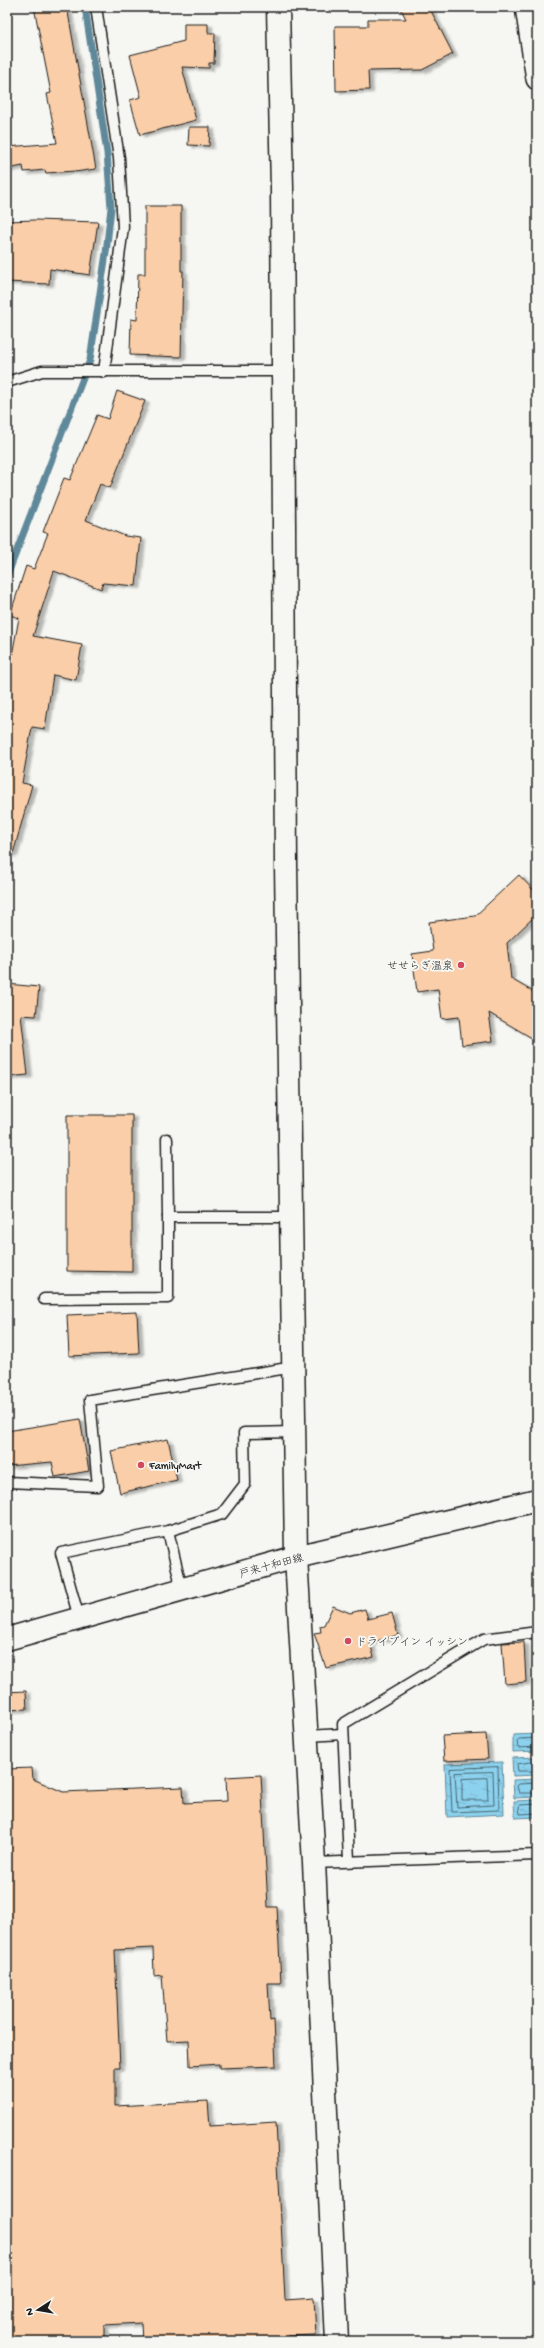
<svg xmlns="http://www.w3.org/2000/svg" width="544" height="2348" viewBox="0 0 544 2348" font-family="'Gochi Hand','Klee One',sans-serif">
<style>
.water{fill:url(#water-ripples);stroke:#5f899a}
.lines{fill:none;stroke-linecap:round;stroke-linejoin:round}
.shore{stroke:#496570;stroke-width:1}
.stream{stroke:#5f899a;stroke-width:7}
.building{fill:#f9cea8;stroke:#1c1c1c;filter:url(#shadow)}
.service-casing{stroke:#1c1c1c;stroke-width:13}
.minor-casing{stroke:#1c1c1c;stroke-width:24}
.tertiary-casing{stroke:#1c1c1c;stroke-width:25}
.secondary-casing{stroke:#1c1c1c;stroke-width:25}
.service{stroke:#f6f6f2;stroke-width:10}
.minor{stroke:#f6f6f2;stroke-width:21}
.tertiary{stroke:#f6f6f2;stroke-width:22}
.secondary{stroke:#f6f6f2;stroke-width:22}
.poi-dot{fill:#d1495b;stroke:#f6f6f2;stroke-width:1.5}
.labels{text-anchor:middle;stroke-width:4;stroke-linejoin:round;paint-order:stroke}
.poi-label{font-size:11px;fill:#1c1c1c;stroke:#f6f6f2;text-anchor:start}
.street-label{font-size:11px;fill:#1c1c1c;stroke:#f6f6f2}
</style>
<defs>
<pattern id="water-ripples" width="26" height="14" patternUnits="userSpaceOnUse"><rect width="26" height="14" fill="#8cd2ee"/><path d="M2 4q2-2 4 0t4 0M15 11q2-2 4 0t4 0" fill="none" stroke="#78b4cc"/></pattern>
<filter id="shadow"><feDropShadow dx="4.5" dy="2.5" stdDeviation="1" flood-color="#0004"/></filter>
</defs>
<rect width="100%" height="100%" fill="#f6f6f2"/>
<filter id="ink" filterUnits="userSpaceOnUse"><feTurbulence type="fractalNoise" baseFrequency=".025" numOctaves="2"/><feDisplacementMap in="SourceGraphic" scale="8" xChannelSelector="R" yChannelSelector="G"/><feConvolveMatrix kernelMatrix="1 2 1 2 8 2 1 2 1" color-interpolation-filters="sRGB"/></filter>
<g filter="url(#ink)">
<!-- water -->
<g class="water">
<path d="M 537,1734 L 537,1751 L 513,1752 L 513,1735 Z"/>
<path d="M 537,1757 L 537,1775 L 513,1776 L 512,1758 Z"/>
<path d="M 502,1762 L 504,1814 L 447,1817 L 445,1764 Z"/>
<path d="M 537,1779 L 537,1797 L 514,1798 L 513,1780 Z"/>
<path d="M 537,1800 L 537,1817 L 515,1818 L 514,1801 Z"/>
</g>
<g class="lines">
<!-- shore -->
<g class="shore">
<path d="M 537,1738 L 519,1739 L 517,1741 L 518,1748 L 537,1747"/>
<path d="M 537,1761 L 517,1764 L 518,1771 L 537,1771"/>
<path d="M 498,1767 L 499,1810 L 452,1812 L 450,1769 Z"/>
<path d="M 493,1772 L 494,1805 L 457,1807 L 455,1773 Z"/>
<path d="M 487,1778 L 488,1800 L 462,1800 L 462,1779 Z"/>
<path d="M 537,1783 L 519,1784 L 517,1786 L 519,1793 L 537,1793"/>
<path d="M 537,1804 L 520,1805 L 519,1807 L 520,1814 L 537,1813"/>
</g>
<!-- stream -->
<path class="stream" d="M 7,576 L 90,360 L 106,253 L 111,208 L 107,153 L 85,7"/>
</g>
<!-- building -->
<g class="building">
<path d="M 34,7 L 67,7 L 96,169 L 75,172 L 75,171 L 46,173 L 45,170 L 24,172 L 23,166 L 7,169 L 7,147 L 57,143 L 47,94 L 51,93 Z"/>
<path d="M 400,7 L 429,7 L 453,54 L 422,70 L 368,71 L 369,90 L 336,91 L 335,26 L 368,26 L 368,19 L 406,19 Z"/>
<path d="M 184,24 L 208,24 L 208,33 L 215,33 L 214,63 L 209,63 L 209,68 L 182,67 L 196,120 L 140,135 L 130,100 L 141,97 L 130,55 L 184,41 Z"/>
<path d="M 189,127 L 210,127 L 209,146 L 188,145 Z"/>
<path d="M 145,206 L 181,206 L 181,271 L 183,271 L 181,357 L 130,355 L 131,319 L 137,320 L 138,274 L 145,274 Z"/>
<path d="M 35,220 L 98,222 L 90,275 L 50,269 L 49,284 L 7,282 L 7,221 Z"/>
<path d="M 117,391 L 145,401 L 110,488 L 100,484 L 86,520 L 125,536 L 141,538 L 136,586 L 103,583 L 101,589 L 54,571 L 33,636 L 82,645 L 76,680 L 53,675 L 45,729 L 32,727 L 22,783 L 32,785 L 13,854 L 7,853 L 7,682 L 19,618 L 10,615 L 26,566 L 34,569 L 48,533 L 43,532 L 64,478 L 70,480 L 97,415 L 108,419 Z"/>
<path d="M 519,875 L 537,894 L 537,914 L 507,943 L 511,979 L 537,994 L 537,1041 L 489,1013 L 493,1041 L 462,1045 L 459,1017 L 442,1019 L 438,989 L 417,992 L 412,954 L 433,951 L 429,922 L 475,916 Z"/>
<path d="M 7,984 L 39,987 L 36,1016 L 21,1015 L 28,1075 L 7,1077 Z"/>
<path d="M 67,1115 L 132,1115 L 132,1272 L 67,1271 Z"/>
<path d="M 137,1312 L 139,1353 L 69,1356 L 67,1315 Z"/>
<path d="M 80,1419 L 89,1471 L 55,1477 L 52,1462 L 7,1466 L 7,1431 Z"/>
<path d="M 168,1439 L 177,1480 L 120,1493 L 111,1451 Z"/>
<path d="M 333,1606 L 350,1613 L 365,1609 L 368,1619 L 392,1613 L 398,1635 L 370,1643 L 374,1657 L 326,1668 L 314,1633 L 321,1632 L 320,1626 L 324,1625 Z"/>
<path d="M 524,1642 L 526,1682 L 505,1684 L 502,1643 Z"/>
<path d="M 26,1691 L 27,1709 L 7,1710 L 7,1692 Z"/>
<path d="M 486,1734 L 488,1759 L 444,1761 L 442,1736 Z"/>
<path d="M 32,1768 L 33,1779 L 63,1792 L 183,1787 L 184,1803 L 227,1801 L 226,1777 L 261,1775 L 268,1907 L 277,1907 L 281,1983 L 268,1983 L 270,2021 L 274,2020 L 276,2066 L 219,2068 L 219,2064 L 190,2066 L 189,2040 L 167,2041 L 162,1975 L 154,1976 L 153,1948 L 115,1950 L 120,2068 L 115,2068 L 115,2106 L 208,2101 L 210,2126 L 276,2122 L 285,2300 L 314,2298 L 316,2335 L 287,2336 L 288,2341 L 142,2341 L 141,2323 L 104,2325 L 104,2341 L 7,2341 L 7,1769 Z"/>
</g>
<g class="lines">
<defs>
<g id="service">
<path d="M 96,7 L 119,158 L 123,227 L 104,372"/>
<path d="M 7,382 L 42,371 L 283,371"/>
<path d="M 167,1139 L 168,1217"/>
<path d="M 44,1299 L 168,1298 L 168,1217 L 291,1217"/>
<path d="M 7,1482 L 98,1486 L 90,1400 L 294,1367"/>
<path d="M 168,1531 L 222,1514 L 245,1484 L 244,1433 L 294,1432"/>
<path d="M 79,1618 L 61,1553 L 168,1531 L 182,1589"/>
<path d="M 307,1736 L 343,1734"/>
<path d="M 349,1861 L 343,1724 L 484,1639 L 537,1632"/>
<path d="M 314,1863 L 537,1855"/>
</g>
<path id="minor" d="M 526,7 L 537,79"/>
<path id="tertiary" d="M 278,7 L 282,188 L 286,865 L 296,1557 L 314,1863 L 337,2341"/>
<path id="secondary" d="M 7,1639 L 296,1557 L 537,1500"/>
</defs>
<!-- service casing -->
<use href="#service" class="service-casing"/>
<!-- minor casing -->
<use href="#minor" class="minor-casing"/>
<!-- tertiary casing -->
<use href="#tertiary" class="tertiary-casing"/>
<!-- secondary casing -->
<use href="#secondary" class="secondary-casing"/>
<!-- service -->
<use href="#service" class="service"/>
<!-- minor -->
<use href="#minor" class="minor"/>
<!-- tertiary -->
<use href="#tertiary" class="tertiary"/>
<!-- secondary -->
<use href="#secondary" class="secondary"/>
</g>
</g>
<!-- markers -->
<g class="poi-dot">
<circle cx="461" cy="965" r="4"/>
<circle cx="141" cy="1465" r="4"/>
<circle cx="348" cy="1641" r="4"/>
</g>
<g class="labels">
<!-- poi labels -->
<g class="poi-label">
<text x="453" y="969" text-anchor="end">せせらぎ温泉</text>
<text x="149" y="1469">FamilyMart</text>
<text x="356" y="1645">ドライブイン イッシン</text>
</g>
<!-- street labels -->
<g class="street-label">
<text transform="translate(271 1565) rotate(-15)" y="4">戸来十和田線</text>
</g>
</g>
<!-- margin -->
<rect width="544" height="2348" fill="none" stroke="#f6f6f2" stroke-width="24"/>
<rect x="12" y="12" width="520" height="2324" fill="none" stroke="#1c1c1c" stroke-width="1.5" filter="url(#ink)"/>
<!-- north arrow -->
<g transform="translate(38 2310) rotate(258)" stroke="#f6f6f2" stroke-width="3" paint-order="stroke">
<path d="M0-3L7 15L0 10L-7 15Z" fill="#1c1c1c"/>
<text y="-6" font-size="11" font-weight="bold" text-anchor="middle" fill="#1c1c1c">N</text>
</g>
</svg>
